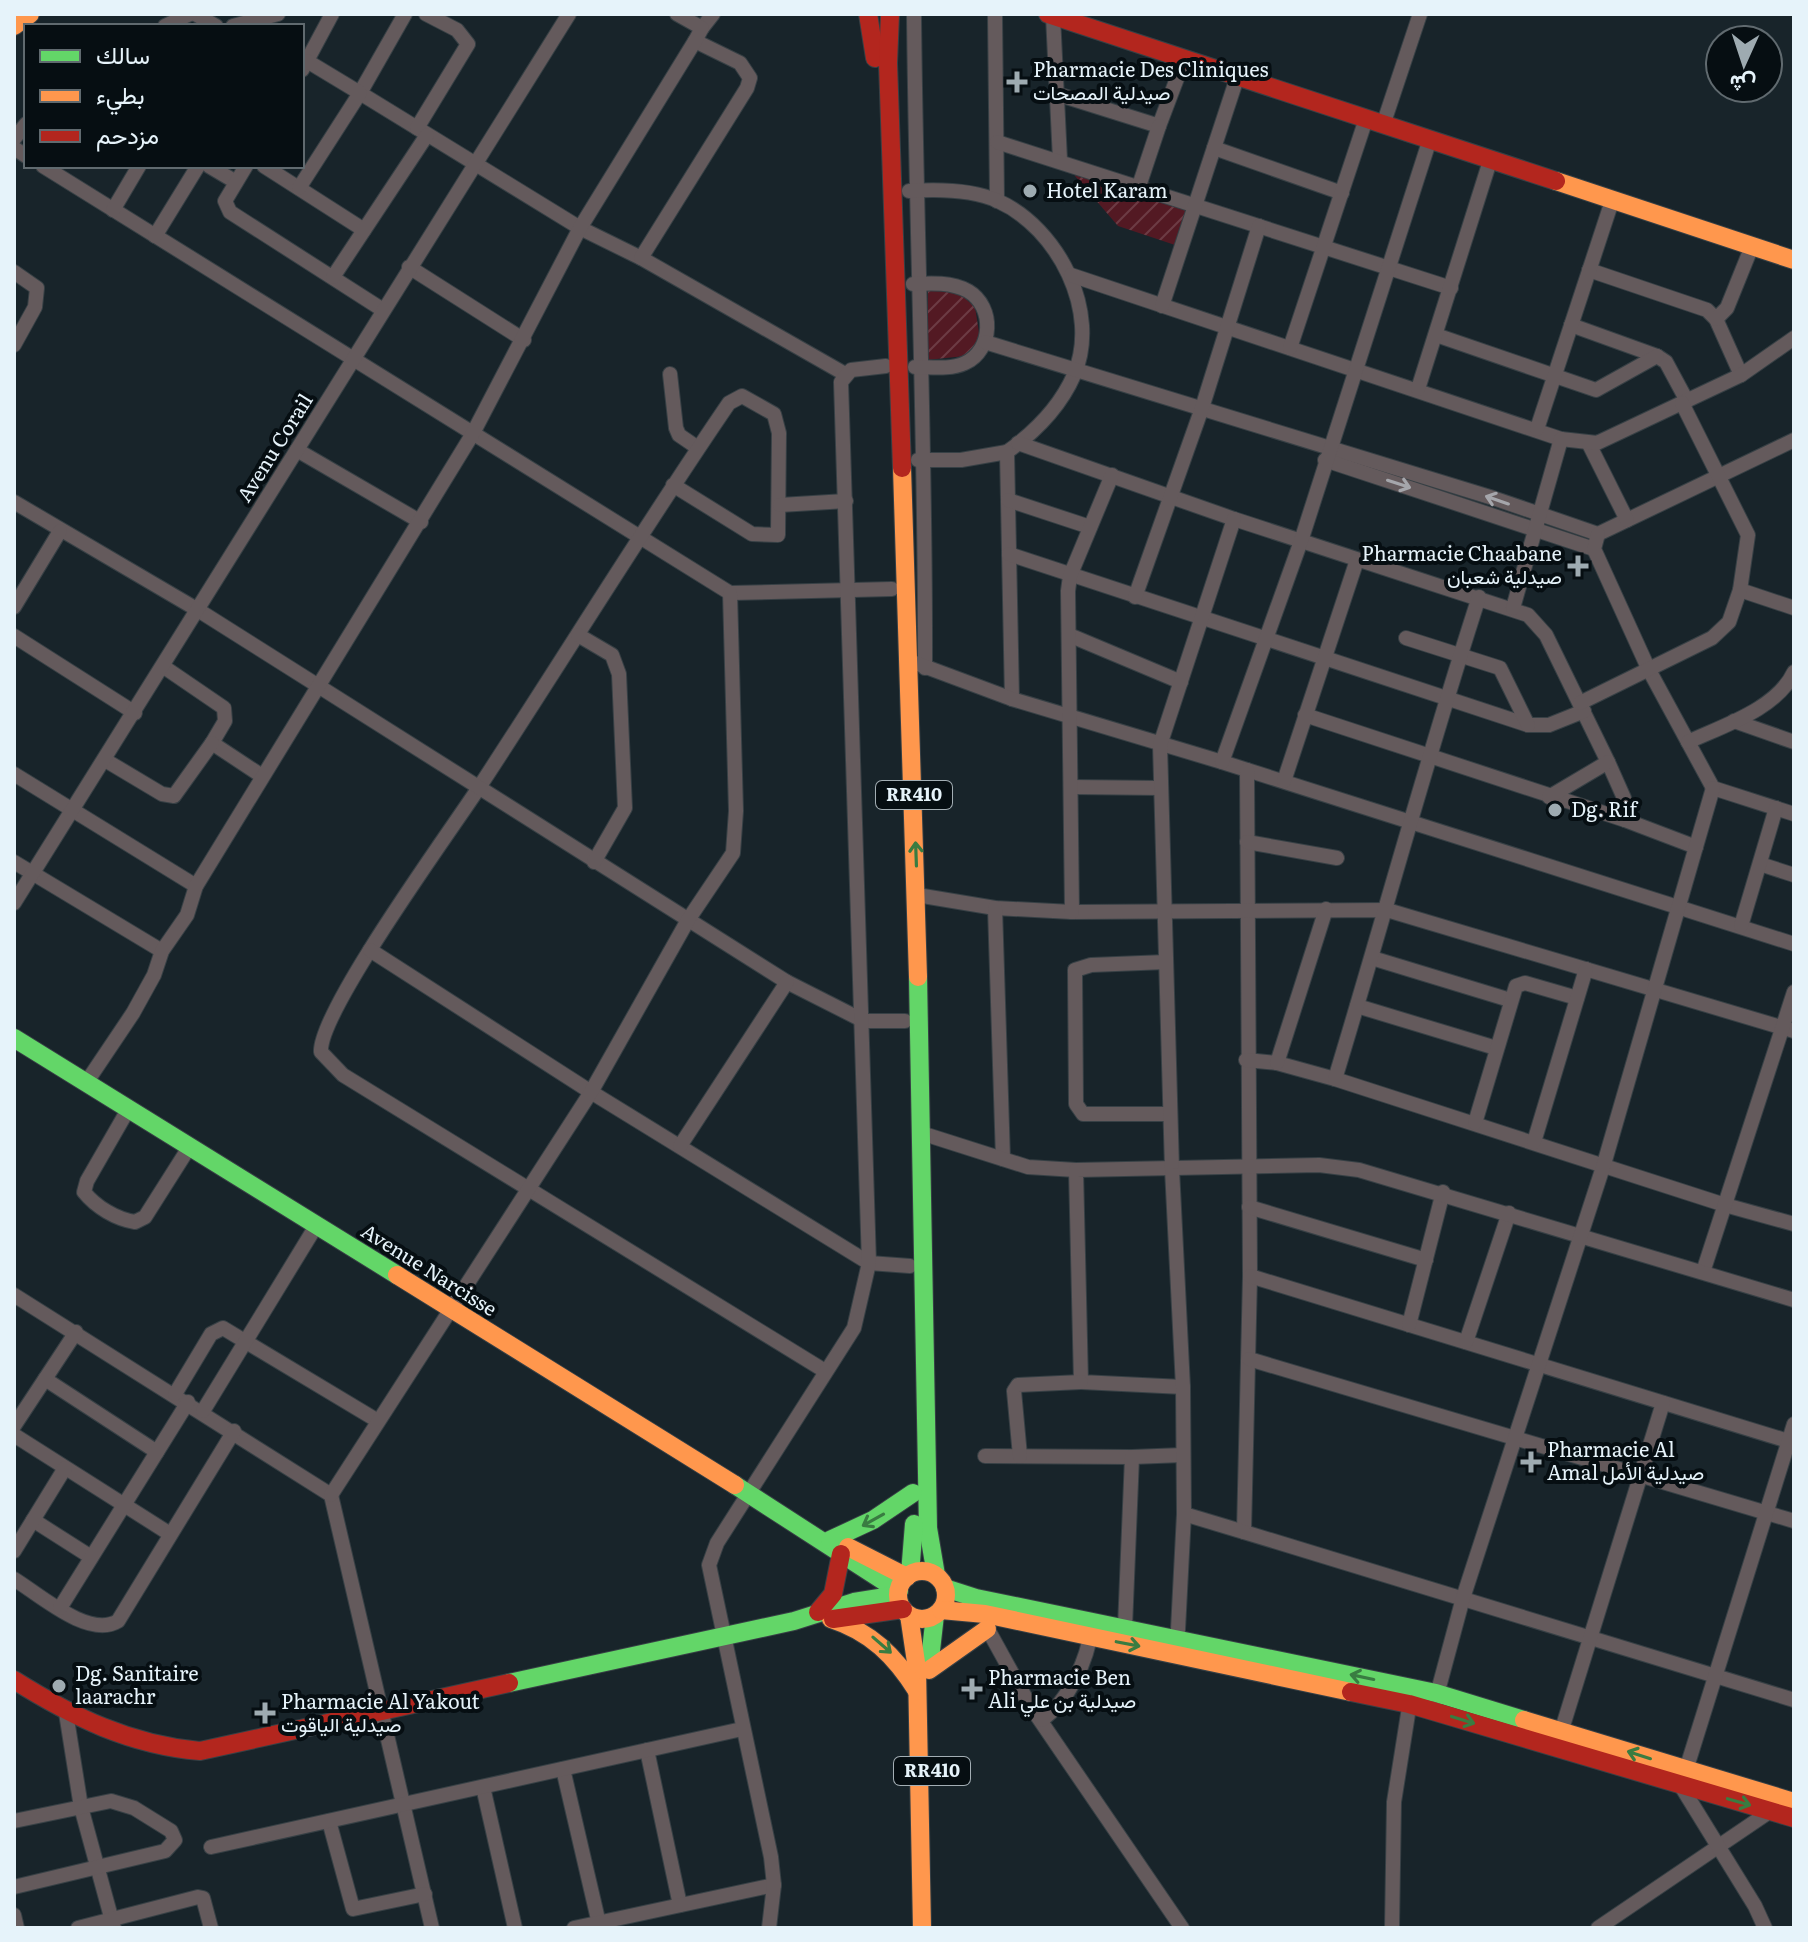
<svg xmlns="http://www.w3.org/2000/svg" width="1808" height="1942" viewBox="0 0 1808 1942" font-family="Literata,Vazirmatn,serif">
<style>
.garden{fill:url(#garden-furrows)}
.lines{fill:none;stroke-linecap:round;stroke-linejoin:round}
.street-casing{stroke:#374045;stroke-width:16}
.fast-casing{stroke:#374045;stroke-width:20}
.slow-casing{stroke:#374045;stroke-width:20}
.jam-casing{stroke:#374045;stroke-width:20}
.street{stroke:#645a5c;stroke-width:14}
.fast{stroke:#63d668;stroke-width:18}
.slow{stroke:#ff974d;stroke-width:18}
.jam{stroke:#b3261e;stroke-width:18}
.oneway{stroke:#a5a6ab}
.oneway2{stroke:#397c41}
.poi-dot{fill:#9eabb1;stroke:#060e12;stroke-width:3}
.labels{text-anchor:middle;stroke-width:8;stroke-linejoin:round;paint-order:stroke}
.shield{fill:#060e12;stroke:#a3aeb4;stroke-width:2}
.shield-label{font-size:18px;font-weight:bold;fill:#e6f3fa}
.poi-label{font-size:20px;fill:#e6f3fa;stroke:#060e12;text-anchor:start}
.street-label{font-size:20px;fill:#e6f3fa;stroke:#060e12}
</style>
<defs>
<pattern id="garden-furrows" width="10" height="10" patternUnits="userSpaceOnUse" patternTransform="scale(2)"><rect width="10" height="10" fill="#531923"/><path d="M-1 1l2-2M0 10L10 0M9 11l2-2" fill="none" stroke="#6c3b44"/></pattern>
</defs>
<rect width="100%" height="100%" fill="#18242a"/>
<!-- garden -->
<g class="garden">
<path d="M 1077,169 L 1191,207 L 1178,246 L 1118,226 L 1075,176 Z"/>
<path d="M 928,289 L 959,293 L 975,307 L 980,339 L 965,356 L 927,360 Z"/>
</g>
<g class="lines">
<defs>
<g id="street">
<path d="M 195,14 L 216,26"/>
<path d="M 405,14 L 360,93 L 580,228 L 641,258"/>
<path d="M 914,14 C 916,232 926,450 925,668"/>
<path d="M 995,14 L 997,201"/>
<path d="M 1053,16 L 1060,160"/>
<path d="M 165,26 L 190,14"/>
<path d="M 233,26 L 278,14"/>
<path d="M 702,28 L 713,14"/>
<path d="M 695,41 L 740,63 L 750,78 L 747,88 L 641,258 L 845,374"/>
<path d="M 302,70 L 332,14"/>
<path d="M 1057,94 L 1159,126 L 1184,60"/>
<path d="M 1383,125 L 1420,14"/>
<path d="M 417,128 L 468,44 L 457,30 L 426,14"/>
<path d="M 14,139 L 26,124"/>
<path d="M 997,142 L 1451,288"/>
<path d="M 14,148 L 26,156"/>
<path d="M 1214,148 L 1342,193"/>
<path d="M 43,166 L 730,593 L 892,589"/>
<path d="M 209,166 L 236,182"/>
<path d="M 246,166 L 225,201 L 230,212 L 383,310"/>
<path d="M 264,166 L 364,230"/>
<path d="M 1139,186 L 1159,126"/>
<path d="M 299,188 L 360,93 L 307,61"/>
<path d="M 909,191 C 938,189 971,189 998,201 C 1058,228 1101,312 1074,375 C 1060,407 1035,432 1007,452"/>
<path d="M 113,210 L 139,166"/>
<path d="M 155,236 L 198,166"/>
<path d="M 409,267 L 524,340"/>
<path d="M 1589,270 L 1707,310 L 1716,319 L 1741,375"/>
<path d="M 14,272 L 37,288 L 35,307 L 14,345"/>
<path d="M 1071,275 L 1561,439"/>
<path d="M 333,277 L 427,135"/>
<path d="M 913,284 C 931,283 952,282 968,291 C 995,307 993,350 965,363 C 950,370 931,367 915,367"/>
<path d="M 1162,306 L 1237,78"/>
<path d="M 1716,319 L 1727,308 L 1752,246"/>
<path d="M 1571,325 L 1657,356 L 1666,362 L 1687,401"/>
<path d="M 1436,335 L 1596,390 L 1657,356"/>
<path d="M 985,342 L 1493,498 L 1598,534 L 1794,440"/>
<path d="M 1290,348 L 1366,119"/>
<path d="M 670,374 L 676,428 L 679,435 L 698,448"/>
<path d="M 1418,389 L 1490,161"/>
<path d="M 1537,429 L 1612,201"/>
<path d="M 1018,443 L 1234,519 L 1528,615 L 1546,635 L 1608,762 L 1624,798 L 1625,820 L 1696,847"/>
<path d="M 1589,444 L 1627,520"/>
<path d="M 297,450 L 421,522"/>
<path d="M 918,460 L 961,460 L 1007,452 L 1012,699"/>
<path d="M 1325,460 L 1594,549"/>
<path d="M 673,485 L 752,534 L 778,535 L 779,433 L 774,414 L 742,396 L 729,403 C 642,530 562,661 478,789 C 449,833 318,1013 321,1052 L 343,1075 L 825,1371"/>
<path d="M 1008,500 L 1090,527"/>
<path d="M 14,502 L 198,610 L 787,982 L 864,1021 L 905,1021"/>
<path d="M 780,505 L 846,501"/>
<path d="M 1598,534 L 1594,549 L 1649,670 L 1713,788 L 1794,814"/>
<path d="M 1009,554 L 1528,725 L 1549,725 L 1584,711"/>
<path d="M 1740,590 L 1794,608"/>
<path d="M 1135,597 L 1202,408 L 1259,226"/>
<path d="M 14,607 L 60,531"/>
<path d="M 1513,608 L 1561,439 L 1597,443 L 1741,375 L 1794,338"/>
<path d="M 578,635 L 612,655 L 619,674 L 625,808 L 594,862"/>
<path d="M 1069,635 L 1181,682"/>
<path d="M 14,636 L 135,713"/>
<path d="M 1406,638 L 1500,668 L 1528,725"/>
<path d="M 910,661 L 1012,699 L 1222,762 L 1794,944"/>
<path d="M 164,667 L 224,708 L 225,721 L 212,743 L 262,776"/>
<path d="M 1580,703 L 1712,638 L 1729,622 L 1740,590 L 1748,535 L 1682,403"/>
<path d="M 1305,715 L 1625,820"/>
<path d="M 1734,721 L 1794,742"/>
<path d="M 1688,742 C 1722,726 1777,709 1794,672"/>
<path d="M 105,760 L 162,794 L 174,796 L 212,743"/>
<path d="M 1222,762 L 1301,541 L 1429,142"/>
<path d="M 1247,770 L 1250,1276 L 1244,1532 L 1794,1700"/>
<path d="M 14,774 L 196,886"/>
<path d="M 1284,781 L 1357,560"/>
<path d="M 1071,787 L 1161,788"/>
<path d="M 1549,797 L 1608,762"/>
<path d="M 1247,842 L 1337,858"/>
<path d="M 14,862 L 162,951"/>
<path d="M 1760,864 L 1794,875"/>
<path d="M 917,895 L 995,908 L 1072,912 L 1387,910 L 1794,1031"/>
<path d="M 14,903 L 569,14"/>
<path d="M 995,908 L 1003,1159"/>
<path d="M 1072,912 L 1068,591 L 1070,576 L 1112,475"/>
<path d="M 1741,926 L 1776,808"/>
<path d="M 370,950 L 591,1092 L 869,1263 L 910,1266"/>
<path d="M 1372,958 L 1510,1000"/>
<path d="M 1166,962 L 1091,965 L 1075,970 L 1076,1104 L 1083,1114 L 1170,1114"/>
<path d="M 1357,1006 L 1496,1048"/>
<path d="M 1246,1060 L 1277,1063 L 1335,1079 L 1725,1205 L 1794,1224"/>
<path d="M 1277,1063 L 1326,909"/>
<path d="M 1335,1079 C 1384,918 1427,757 1479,597"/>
<path d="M 86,1083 L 133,1013 L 154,975 L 162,951 L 187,915 L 196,886 L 472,435 L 580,228 L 695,41 L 702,28 L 677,14"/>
<path d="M 129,1108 L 87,1181 L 84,1192 C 96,1207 116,1219 135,1222 L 145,1217 L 190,1146"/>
<path d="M 1475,1123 L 1516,986 L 1525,983 L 1577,998"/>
<path d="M 921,1133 L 1028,1167 L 1076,1170"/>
<path d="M 1534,1142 L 1586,969"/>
<path d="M 680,1146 L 787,982"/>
<path d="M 1249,1207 L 1426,1260"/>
<path d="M 1703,1272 L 1794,992"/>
<path d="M 1250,1276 L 1788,1441"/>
<path d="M 14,1295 L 331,1495 L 432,1928"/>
<path d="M 1409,1325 L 1443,1192"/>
<path d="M 1466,1342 L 1509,1213"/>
<path d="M 1249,1359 L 1794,1521"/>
<path d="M 45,1379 L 157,1452"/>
<path d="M 1183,1387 L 1081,1382 L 1076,1170 L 1319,1165 L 1359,1170 L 1794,1300"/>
<path d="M 175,1394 L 211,1334 L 223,1328 L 378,1421"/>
<path d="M 203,1411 L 316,1226"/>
<path d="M 14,1426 L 76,1332"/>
<path d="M 14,1435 L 170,1534"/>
<path d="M 985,1456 L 1132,1457"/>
<path d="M 1020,1456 L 1014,1391 L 1018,1385 L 1081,1382"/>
<path d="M 331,1495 L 591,1092 L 688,920 L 733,853 L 736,811 L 730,593"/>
<path d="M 1184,1514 L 1244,1532"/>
<path d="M 33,1520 L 91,1557"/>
<path d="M 14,1551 L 65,1468"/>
<path d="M 14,1579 C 40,1595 89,1639 118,1621 L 234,1431"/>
<path d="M 60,1608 L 188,1402"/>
<path d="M 986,1626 L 1029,1704 L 1182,1928"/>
<path d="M 1125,1627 L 1132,1457 L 1183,1455"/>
<path d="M 1177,1649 L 1184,1514 L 1183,1387 L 1172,1169 L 1160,745 L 1234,519"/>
<path d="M 1435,1702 L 1463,1598 L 1604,1164 L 1713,788"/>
<path d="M 66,1713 L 81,1807 L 114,1928"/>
<path d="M 1042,1720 C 1070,1699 1087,1661 1092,1627"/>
<path d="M 1562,1729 L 1663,1403"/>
<path d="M 647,1750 L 680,1905"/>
<path d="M 563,1769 L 600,1928"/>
<path d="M 483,1787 L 515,1928"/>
<path d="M 14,1821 L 111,1801 L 134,1808 L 171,1831 L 175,1840 L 165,1851 L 14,1887"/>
<path d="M 329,1821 L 353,1909 L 425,1894"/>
<path d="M 211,1847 L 742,1729"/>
<path d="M 14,1915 L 17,1928"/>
<path d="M 78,1928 L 198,1897 L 203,1898 L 211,1928"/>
<path d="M 574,1928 L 774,1885"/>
<path d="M 769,1928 L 774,1885 L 771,1857 L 709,1565 L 717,1543 L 854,1328 L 869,1263 L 841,382 L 851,370 L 886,366"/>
<path d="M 1392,1928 L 1394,1802 L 1411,1695"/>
<path d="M 1598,1928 L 1775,1808"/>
<path d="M 1765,1928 L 1755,1906 L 1681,1786 L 1794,1424"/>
</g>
<g id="fast">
<path d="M 918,977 L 928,1528 L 936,1575"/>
<path d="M 14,1038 L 397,1275"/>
<path d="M 735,1485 L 899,1591"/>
<path d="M 830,1540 L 873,1520 L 913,1493"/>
<path d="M 910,1574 L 914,1524"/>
<path d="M 945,1588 L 976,1598 L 1436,1693 L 1524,1720"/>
<path d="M 929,1668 L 935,1615"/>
<path d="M 509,1683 L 794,1621 L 854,1602 L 898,1595"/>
</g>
<g id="slow">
<path d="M 14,26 L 30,14"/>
<path d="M 1556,181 L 1794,260"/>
<path d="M 902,468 L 918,977"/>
<path d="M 397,1275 L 735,1485"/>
<path d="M 848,1547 L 907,1577"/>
<circle cx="922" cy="1595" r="24"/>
<path d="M 941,1610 L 985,1614 L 1351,1692"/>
<path d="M 909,1615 L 917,1669 L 922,1928"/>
<path d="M 831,1619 C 871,1632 895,1656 917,1691"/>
<path d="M 929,1670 L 987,1629"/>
<path d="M 1524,1720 L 1794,1802"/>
</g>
<g id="jam">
<path d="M 868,14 L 875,58"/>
<path d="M 890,14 L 888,63 L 902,468"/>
<path d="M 1048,14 L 1556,181"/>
<path d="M 818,1612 L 833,1594 L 841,1554"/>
<path d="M 833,1619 L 903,1609"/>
<path d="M 14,1680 C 73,1717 130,1745 200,1751 L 509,1683"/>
<path d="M 1351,1692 L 1409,1704 L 1794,1818"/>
</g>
</defs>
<!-- street casing -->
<use href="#street" class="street-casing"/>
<!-- fast casing -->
<use href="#fast" class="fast-casing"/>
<!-- slow casing -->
<use href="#slow" class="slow-casing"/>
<!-- jam casing -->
<use href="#jam" class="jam-casing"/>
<!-- street -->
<use href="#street" class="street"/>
<!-- fast -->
<use href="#fast" class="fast"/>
<!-- slow -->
<use href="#slow" class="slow"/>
<!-- jam -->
<use href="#jam" class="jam"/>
</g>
<!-- one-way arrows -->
<defs><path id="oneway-shaft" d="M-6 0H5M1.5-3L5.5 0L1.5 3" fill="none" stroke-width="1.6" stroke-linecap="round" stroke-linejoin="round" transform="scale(2)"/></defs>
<g class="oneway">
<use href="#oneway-shaft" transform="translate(1399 484) rotate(18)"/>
<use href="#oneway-shaft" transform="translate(1497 500) rotate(-161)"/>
</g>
<g class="oneway2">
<use href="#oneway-shaft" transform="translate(916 854) rotate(-92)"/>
<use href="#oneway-shaft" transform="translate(873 1520) rotate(151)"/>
<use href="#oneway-shaft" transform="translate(1128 1644) rotate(11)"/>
<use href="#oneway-shaft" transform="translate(882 1645) rotate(41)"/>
<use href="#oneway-shaft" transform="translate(1362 1677) rotate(-168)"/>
<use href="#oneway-shaft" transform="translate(1463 1720) rotate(17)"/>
<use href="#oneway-shaft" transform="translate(1639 1755) rotate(-162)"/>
<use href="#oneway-shaft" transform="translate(1739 1802) rotate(16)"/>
</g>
<!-- markers -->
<g class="poi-dot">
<path d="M1013 70h8v8h8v8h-8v8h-8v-8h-8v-8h8z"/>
<circle cx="1030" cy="191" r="8"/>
<path d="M1574 554h8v8h8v8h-8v8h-8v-8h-8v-8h8z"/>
<circle cx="1555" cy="810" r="8"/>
<path d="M1527 1450h8v8h8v8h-8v8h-8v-8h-8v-8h8z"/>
<circle cx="59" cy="1686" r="8"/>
<path d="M968 1677h8v8h8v8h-8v8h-8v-8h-8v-8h8z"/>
<path d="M261 1701h8v8h8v8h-8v8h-8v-8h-8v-8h8z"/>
</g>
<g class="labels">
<!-- shield labels -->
<g class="shield">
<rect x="876" y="781" width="76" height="28" rx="6"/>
<rect x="894" y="1757" width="76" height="28" rx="6"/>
</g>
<g class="shield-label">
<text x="914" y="801">RR410</text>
<text x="932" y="1777">RR410</text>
</g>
<!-- poi labels -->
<g class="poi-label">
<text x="1033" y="77">Pharmacie Des Cliniques<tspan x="1033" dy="23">صيدلية المصحات</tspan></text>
<text x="1046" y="198">Hotel Karam</text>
<text x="1562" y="561" text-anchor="end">Pharmacie Chaabane<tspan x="1562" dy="23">صيدلية شعبان</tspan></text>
<text x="1571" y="817">Dg. Rif</text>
<text x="1547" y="1457">Pharmacie Al<tspan x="1547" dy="23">Amal صيدلية الأمل</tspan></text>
<text x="75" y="1681">Dg. Sanitaire<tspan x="75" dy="23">laarachr</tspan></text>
<text x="988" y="1685">Pharmacie Ben<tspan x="988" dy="23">Ali صيدلية بن علي</tspan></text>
<text x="281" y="1709">Pharmacie Al Yakout<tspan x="281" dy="23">صيدلية الياقوت</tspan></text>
</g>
<!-- street labels -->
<g class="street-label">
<text transform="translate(275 448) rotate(-58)" y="7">Avenu Corail</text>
<text transform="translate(429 1270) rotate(32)" y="7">Avenue Narcisse</text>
</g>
</g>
<!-- border -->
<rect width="1808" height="1942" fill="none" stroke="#e6f3fa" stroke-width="32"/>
<!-- legend -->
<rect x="24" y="24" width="280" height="144" fill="#060e12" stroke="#606a6f" stroke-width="2"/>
<rect x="40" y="50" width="40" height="12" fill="#63d668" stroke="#606a6f" stroke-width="2"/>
<text x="96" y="64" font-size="24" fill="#e6f3fa">سالك</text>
<rect x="40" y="90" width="40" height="12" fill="#ff974d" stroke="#606a6f" stroke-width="2"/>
<text x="96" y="104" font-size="24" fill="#e6f3fa">بطيء</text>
<rect x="40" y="130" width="40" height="12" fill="#b3261e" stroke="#606a6f" stroke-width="2"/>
<text x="96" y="144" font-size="24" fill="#e6f3fa">مزدحم</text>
<!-- north arrow -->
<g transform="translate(1744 64) rotate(183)"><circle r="38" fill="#060e12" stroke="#606a6f" stroke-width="2"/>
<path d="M0-6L14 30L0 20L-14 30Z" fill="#9eabb1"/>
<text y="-12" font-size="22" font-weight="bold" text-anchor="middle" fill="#e6f3fa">ش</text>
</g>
</svg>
